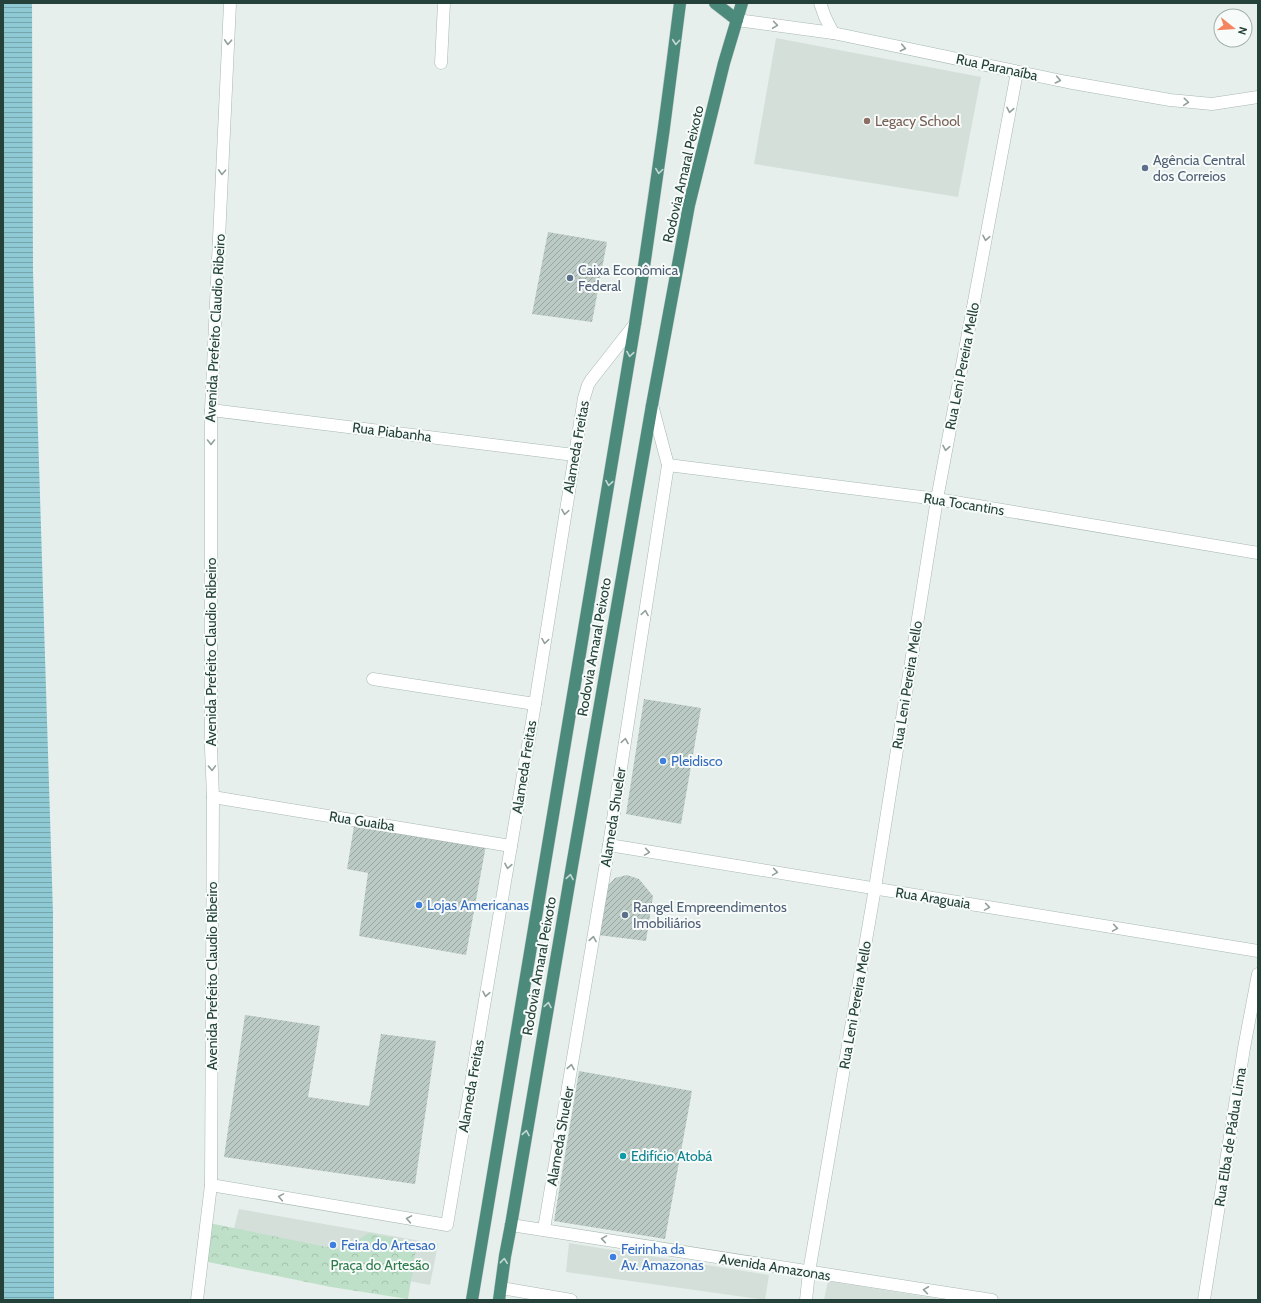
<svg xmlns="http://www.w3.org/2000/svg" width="1261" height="1303" viewBox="0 0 1261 1303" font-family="Cabin,sans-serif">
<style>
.built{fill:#d4dfda}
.forest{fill:url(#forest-crowns)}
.water{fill:url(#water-rules)}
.building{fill:url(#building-hatch)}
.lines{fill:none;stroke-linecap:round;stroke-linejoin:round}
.service-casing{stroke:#a8b8b2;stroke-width:13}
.minor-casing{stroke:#a8b8b2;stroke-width:13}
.tertiary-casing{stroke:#a8b8b2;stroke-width:13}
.trunk-casing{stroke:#c2cac8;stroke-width:13}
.service{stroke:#fff;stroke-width:12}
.minor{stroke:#fff;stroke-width:12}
.tertiary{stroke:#fff;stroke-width:12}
.trunk{stroke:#4c8a7c;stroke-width:12}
.oneway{stroke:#92a09c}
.oneway2{stroke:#c4d9d4}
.education-dot{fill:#8d6e63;stroke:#f7fbf9;stroke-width:1.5}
.service-dot{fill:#5c6f8a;stroke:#f7fbf9;stroke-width:1.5}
.shop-dot{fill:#3f7fe0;stroke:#f7fbf9;stroke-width:1.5}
.culture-dot{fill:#0f9aa8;stroke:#f7fbf9;stroke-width:1.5}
.labels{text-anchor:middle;stroke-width:4;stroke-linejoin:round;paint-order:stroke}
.street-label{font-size:14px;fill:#24423a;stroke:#f7fbf9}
.education-label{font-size:14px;fill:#785e54;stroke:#f7fbf9;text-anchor:start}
.service-label{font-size:14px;fill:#4e5e75;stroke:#f7fbf9;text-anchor:start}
.shop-label{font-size:14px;fill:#366cbe;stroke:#f7fbf9;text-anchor:start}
.culture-label{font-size:14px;fill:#0d838f;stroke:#f7fbf9;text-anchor:start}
.park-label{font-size:14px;fill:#2d7a4b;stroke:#f7fbf9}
</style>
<defs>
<pattern id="forest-crowns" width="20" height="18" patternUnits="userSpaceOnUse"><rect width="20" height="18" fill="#bfe0c8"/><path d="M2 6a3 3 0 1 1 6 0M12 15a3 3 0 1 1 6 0" fill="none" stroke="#a4c1ad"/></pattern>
<pattern id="water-rules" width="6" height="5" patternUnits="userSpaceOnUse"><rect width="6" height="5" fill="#8ec9d4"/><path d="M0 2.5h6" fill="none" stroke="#74a5ad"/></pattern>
<pattern id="building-hatch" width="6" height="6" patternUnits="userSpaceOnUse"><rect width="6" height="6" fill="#bbcac4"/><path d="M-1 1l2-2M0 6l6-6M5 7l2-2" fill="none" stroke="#98a6a0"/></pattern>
</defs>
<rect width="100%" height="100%" fill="#e6efeb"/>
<!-- built -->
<g class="built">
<path d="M 776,38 L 981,77 L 958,197 L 754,164 Z"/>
<path d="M 239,1209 L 438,1244 L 430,1285 L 229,1247 Z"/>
<path d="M 569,1243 L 769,1275 L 765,1300 L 566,1272 Z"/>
<path d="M 828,1281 L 946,1300 L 824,1300 Z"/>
</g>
<!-- forest -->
<path class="forest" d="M 209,1223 L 342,1250 L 369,1233 L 417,1243 L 408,1299 L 331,1287 L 203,1261 Z"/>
<!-- water -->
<path class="water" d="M 3,3 L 32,3 L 33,271 L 53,913 L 54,1300 L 3,1300 Z"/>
<!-- building -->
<g class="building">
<path d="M 548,232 L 607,242 L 592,322 L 532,314 Z"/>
<path d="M 644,699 L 701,708 L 681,824 L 626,814 Z"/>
<path d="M 355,820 L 486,845 L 466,955 L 359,936 L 368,873 L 347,869 Z"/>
<path d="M 627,875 L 639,879 L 653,896 L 646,941 L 598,935 L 605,889 L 615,878 Z"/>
<path d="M 245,1015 L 320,1026 L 308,1097 L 369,1106 L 381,1034 L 436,1041 L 415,1184 L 224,1157 Z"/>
<path d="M 579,1071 L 692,1091 L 665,1239 L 554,1221 Z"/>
</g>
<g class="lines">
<defs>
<path id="service" d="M 373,679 L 535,704"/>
<g id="minor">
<path d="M 441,63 L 444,3"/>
<path d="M 211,410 L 574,455"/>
<path d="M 668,465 L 937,499 L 1258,553"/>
<path d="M 213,797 L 511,846"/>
<path d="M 609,845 L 1258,951"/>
<path d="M 806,1300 L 809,1272 L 875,888 L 937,499 L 1017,72"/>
<path d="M 1204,1300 L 1244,1048 L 1258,974"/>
</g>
<g id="tertiary">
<path d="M 820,3 L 825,17 L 833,33"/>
<path d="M 737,20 L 833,33 L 1067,82 L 1170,100 L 1212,104 L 1258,97"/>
<path d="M 211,1185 L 447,1225 L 535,704 L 584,398 L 588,385 L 591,380 L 635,324"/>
<path d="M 511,1225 L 992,1300"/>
<path d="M 544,1229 L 609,845 L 668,465 L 652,405"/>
<path d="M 501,1288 L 571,1300"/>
<path d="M 197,1300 L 211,1185 L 213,797 L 211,748 L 211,410 L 230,3"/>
</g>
<g id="trunk">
<path d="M 715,3 L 737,20"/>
<path d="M 472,1300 L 635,324 C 652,217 667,110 680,3"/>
<path d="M 499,1300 L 505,1256 L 511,1225 L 572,866 L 652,405 L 689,205 L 724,63 L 742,3"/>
</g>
</defs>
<!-- service casing -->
<use href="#service" class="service-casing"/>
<!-- minor casing -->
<use href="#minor" class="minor-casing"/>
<!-- tertiary casing -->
<use href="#tertiary" class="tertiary-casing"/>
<!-- trunk casing -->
<use href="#trunk" class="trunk-casing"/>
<!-- service -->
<use href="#service" class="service"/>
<!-- minor -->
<use href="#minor" class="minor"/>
<!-- tertiary -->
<use href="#tertiary" class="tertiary"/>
<!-- trunk -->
<use href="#trunk" class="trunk"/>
</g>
<!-- one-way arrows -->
<defs><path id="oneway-chevron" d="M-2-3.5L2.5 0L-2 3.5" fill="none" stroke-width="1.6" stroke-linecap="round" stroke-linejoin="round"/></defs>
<g class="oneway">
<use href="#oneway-chevron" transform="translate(775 25) rotate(8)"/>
<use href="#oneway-chevron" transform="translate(228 42) rotate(93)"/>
<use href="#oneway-chevron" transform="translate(903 48) rotate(12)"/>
<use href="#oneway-chevron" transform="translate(1058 80) rotate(12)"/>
<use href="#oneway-chevron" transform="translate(1186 102) rotate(5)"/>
<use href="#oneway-chevron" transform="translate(1010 110) rotate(101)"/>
<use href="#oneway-chevron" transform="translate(222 172) rotate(93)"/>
<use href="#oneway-chevron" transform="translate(986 238) rotate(101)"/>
<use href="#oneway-chevron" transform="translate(211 442) rotate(90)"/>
<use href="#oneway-chevron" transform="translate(946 448) rotate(101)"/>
<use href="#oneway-chevron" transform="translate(565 512) rotate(99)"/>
<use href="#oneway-chevron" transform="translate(645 613) rotate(-81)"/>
<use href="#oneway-chevron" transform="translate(545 641) rotate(99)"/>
<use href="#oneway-chevron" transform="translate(625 741) rotate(-81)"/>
<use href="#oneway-chevron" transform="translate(212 768) rotate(88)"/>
<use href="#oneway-chevron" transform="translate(647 852) rotate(9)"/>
<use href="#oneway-chevron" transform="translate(508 866) rotate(100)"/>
<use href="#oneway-chevron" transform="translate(775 872) rotate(9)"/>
<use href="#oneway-chevron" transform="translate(987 907) rotate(9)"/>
<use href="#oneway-chevron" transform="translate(1115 928) rotate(9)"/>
<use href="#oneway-chevron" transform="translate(593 939) rotate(-80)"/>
<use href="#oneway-chevron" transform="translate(486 994) rotate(100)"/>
<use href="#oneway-chevron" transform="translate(571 1067) rotate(-80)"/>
<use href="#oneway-chevron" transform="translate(281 1197) rotate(-170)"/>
<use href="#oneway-chevron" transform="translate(409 1219) rotate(-170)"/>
<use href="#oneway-chevron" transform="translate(604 1239) rotate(-171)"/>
<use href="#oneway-chevron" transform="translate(926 1290) rotate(-172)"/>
</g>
<g class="oneway2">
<use href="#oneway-chevron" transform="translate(676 42) rotate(95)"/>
<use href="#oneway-chevron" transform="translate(659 171) rotate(98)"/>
<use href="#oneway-chevron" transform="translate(630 354) rotate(99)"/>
<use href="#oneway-chevron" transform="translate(609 483) rotate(99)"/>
<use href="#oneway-chevron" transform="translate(570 877) rotate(-80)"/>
<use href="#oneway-chevron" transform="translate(548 1005) rotate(-80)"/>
<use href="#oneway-chevron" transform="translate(526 1133) rotate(-80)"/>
<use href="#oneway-chevron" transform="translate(504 1261) rotate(-84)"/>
</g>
<!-- markers -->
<circle class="education-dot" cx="867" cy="121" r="4"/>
<g class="service-dot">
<circle cx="1145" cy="168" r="4"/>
<circle cx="570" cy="278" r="4"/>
<circle cx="625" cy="915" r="4"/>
</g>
<g class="shop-dot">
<circle cx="663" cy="761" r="4"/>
<circle cx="419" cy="905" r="4"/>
<circle cx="333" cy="1245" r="4"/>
<circle cx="613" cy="1257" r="4"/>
</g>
<circle class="culture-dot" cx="623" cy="1156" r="4"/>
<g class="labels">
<!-- street labels -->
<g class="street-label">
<text transform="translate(997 67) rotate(12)" y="5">Rua Paranaíba</text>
<text transform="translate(683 174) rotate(-77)" y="5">Rodovia Amaral Peixoto</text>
<text transform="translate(215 328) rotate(-87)" y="5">Avenida Prefeito Claudio Ribeiro</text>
<text transform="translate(962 366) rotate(-79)" y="5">Rua Leni Pereira Mello</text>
<text transform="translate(392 432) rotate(7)" y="5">Rua Piabanha</text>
<text transform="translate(576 447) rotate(-80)" y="5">Alameda Freitas</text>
<text transform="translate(964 504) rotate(9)" y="5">Rua Tocantins</text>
<text transform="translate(594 647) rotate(-80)" y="5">Rodovia Amaral Peixoto</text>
<text transform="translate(211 652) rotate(-90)" y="5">Avenida Prefeito Claudio Ribeiro</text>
<text transform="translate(907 685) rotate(-81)" y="5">Rua Leni Pereira Mello</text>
<text transform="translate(524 767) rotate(-81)" y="5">Alameda Freitas</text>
<text transform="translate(613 817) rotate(-81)" y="5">Alameda Shueler</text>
<text transform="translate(362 821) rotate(9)" y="5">Rua Guaiba</text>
<text transform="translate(933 898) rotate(9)" y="5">Rua Araguaia</text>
<text transform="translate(539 966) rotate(-80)" y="5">Rodovia Amaral Peixoto</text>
<text transform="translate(212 976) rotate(-90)" y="5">Avenida Prefeito Claudio Ribeiro</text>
<text transform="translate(855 1005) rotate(-80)" y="5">Rua Leni Pereira Mello</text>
<text transform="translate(471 1086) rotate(-80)" y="5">Alameda Freitas</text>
<text transform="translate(560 1136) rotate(-80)" y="5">Alameda Shueler</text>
<text transform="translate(1230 1137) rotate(-81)" y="5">Rua Elba de Pádua Lima</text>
<text transform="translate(775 1267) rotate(9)" y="5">Avenida Amazonas</text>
</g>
<!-- education labels -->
<g class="education-label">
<text x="875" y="126">Legacy School</text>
</g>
<!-- service labels -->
<g class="service-label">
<text x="1153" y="165">Agência Central<tspan x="1153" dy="16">dos Correios</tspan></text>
<text x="578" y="275">Caixa Econômica<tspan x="578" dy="16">Federal</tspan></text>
<text x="633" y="912">Rangel Empreendimentos<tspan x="633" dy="16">Imobiliários</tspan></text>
</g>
<!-- shop labels -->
<g class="shop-label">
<text x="671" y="766">Pleidisco</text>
<text x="427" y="910">Lojas Americanas</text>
<text x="341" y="1250">Feira do Artesao</text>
<text x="621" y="1254">Feirinha da<tspan x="621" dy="16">Av. Amazonas</tspan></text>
</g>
<!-- culture labels -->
<g class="culture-label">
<text x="631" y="1161">Edifício Atobá</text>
</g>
<!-- park labels -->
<g class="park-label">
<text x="380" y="1270">Praça do Artesão</text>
</g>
</g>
<!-- border -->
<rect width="1261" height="1303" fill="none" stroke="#24423a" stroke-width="8"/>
<!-- north arrow -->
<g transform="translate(1233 28) rotate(107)"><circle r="19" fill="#f7fbf9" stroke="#a3b1ad"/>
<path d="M0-3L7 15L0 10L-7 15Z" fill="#f4845f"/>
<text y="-6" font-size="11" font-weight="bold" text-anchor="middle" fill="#24423a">N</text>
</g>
</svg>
